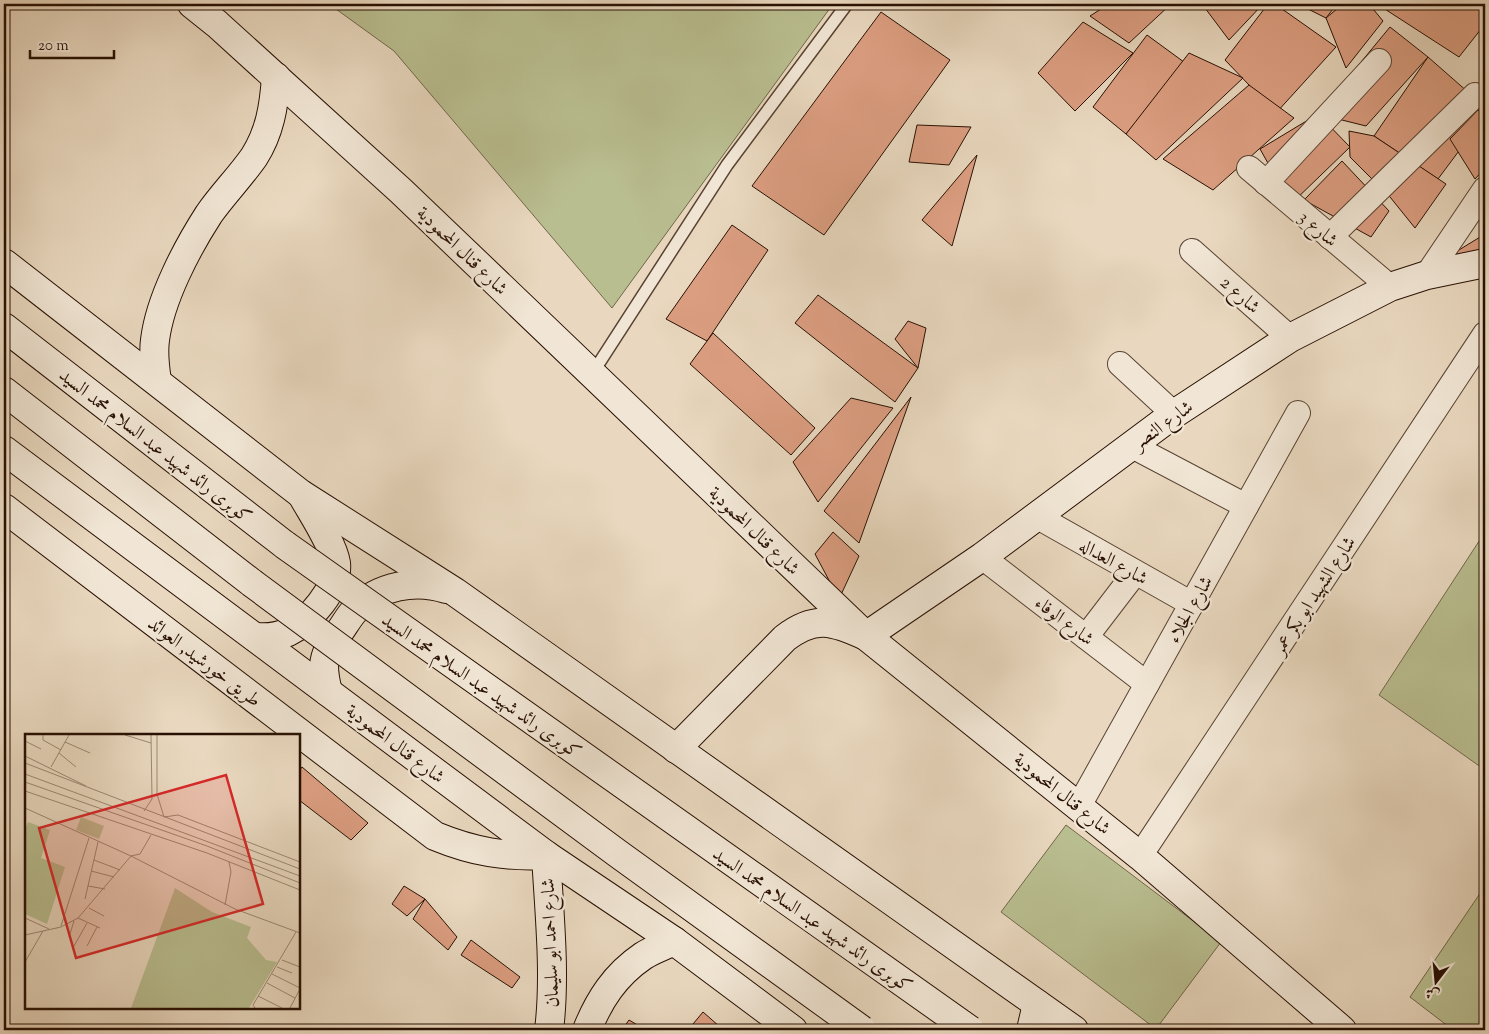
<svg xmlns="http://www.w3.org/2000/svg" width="1489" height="1034" viewBox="0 0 1489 1034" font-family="'Sorts Mill Goudy',Amiri,serif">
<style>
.green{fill:#b9be90;stroke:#70674a}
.building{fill:#dc9e81;stroke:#281003}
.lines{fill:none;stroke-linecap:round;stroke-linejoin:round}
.lane-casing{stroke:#584232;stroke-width:14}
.street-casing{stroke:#584232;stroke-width:26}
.secondary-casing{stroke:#281003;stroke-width:30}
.lane{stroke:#f1e6d5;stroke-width:11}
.street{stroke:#f1e6d5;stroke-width:24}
.secondary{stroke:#f1e6d5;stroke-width:28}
.secondary-bridge-casing{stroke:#281003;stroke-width:30;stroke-linecap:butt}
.secondary-bridge{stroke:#f1e6d5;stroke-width:28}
.labels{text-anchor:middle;stroke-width:4.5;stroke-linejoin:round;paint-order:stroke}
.street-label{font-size:19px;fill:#281003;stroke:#f1e6d5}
.inset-road{fill:none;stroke:#9c8874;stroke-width:1}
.view{fill:#d62828;fill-opacity:0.15;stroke:#d62828;stroke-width:2.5}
.inset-edge{fill:none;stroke:#281003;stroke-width:2.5}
</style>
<rect width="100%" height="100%" fill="#e9d8bf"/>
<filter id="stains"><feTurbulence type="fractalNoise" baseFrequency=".004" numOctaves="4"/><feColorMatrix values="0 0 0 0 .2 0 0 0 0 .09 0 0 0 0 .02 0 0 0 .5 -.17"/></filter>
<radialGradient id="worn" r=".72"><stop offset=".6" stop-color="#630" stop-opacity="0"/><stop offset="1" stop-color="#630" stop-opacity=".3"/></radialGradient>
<!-- green -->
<g class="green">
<path d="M 329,4 L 833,4 L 612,308 L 394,51 Z"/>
<path d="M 1485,532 L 1485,770 L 1379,695 Z"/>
<path d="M 1066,825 L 1221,942 L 1156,1029 L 1001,912 Z"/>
<path d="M 1485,886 L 1485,1030 L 1453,1030 L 1410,997 Z"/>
</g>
<!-- building -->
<g class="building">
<path d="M 1109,4 L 1171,4 L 1129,43 L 1090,16 Z"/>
<path d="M 1202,4 L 1263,4 L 1229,40 Z"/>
<path d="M 1268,4 L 1275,4 L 1336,47 L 1276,113 L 1225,60 Z"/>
<path d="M 1298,4 L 1337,4 L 1326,18 Z"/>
<path d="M 1343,4 L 1369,4 L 1383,21 L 1346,68 L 1326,18 Z"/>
<path d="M 1377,4 L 1485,4 L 1485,24 L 1459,57 Z"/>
<path d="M 881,12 L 950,60 L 824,235 L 752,186 Z"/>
<path d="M 1083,22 L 1133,53 L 1075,111 L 1038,73 Z"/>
<path d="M 1390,27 L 1428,57 L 1366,126 L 1318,114 Z"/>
<path d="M 1147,35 L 1188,65 L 1126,134 L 1093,107 Z"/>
<path d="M 1189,53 L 1243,78 L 1156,160 L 1126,134 Z"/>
<path d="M 1428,57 L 1485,107 L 1485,116 L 1438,179 L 1374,136 Z"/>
<path d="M 1249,85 L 1294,118 L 1213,190 L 1163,159 Z"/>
<path d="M 1478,110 L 1485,116 L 1485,168 L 1475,179 L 1450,139 Z"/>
<path d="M 1318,114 L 1350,147 L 1291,204 L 1260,149 Z"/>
<path d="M 917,125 L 971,127 L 949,165 L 909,162 Z"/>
<path d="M 1349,131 L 1374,136 L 1446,184 L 1415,228 L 1390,197 L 1350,157 Z"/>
<path d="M 977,155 L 952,246 L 922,220 Z"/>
<path d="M 1342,161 L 1389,211 L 1371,237 L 1304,200 Z"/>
<path d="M 732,225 L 768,250 L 707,341 L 666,319 Z"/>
<path d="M 1485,234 L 1485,264 L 1454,253 Z"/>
<path d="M 818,295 L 918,368 L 895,402 L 795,323 Z"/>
<path d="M 908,321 L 926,328 L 918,368 L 895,339 Z"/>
<path d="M 713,333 L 815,428 L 791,455 L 690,364 Z"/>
<path d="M 911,397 L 859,543 L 824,511 Z"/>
<path d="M 851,398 L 893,408 L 818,502 L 793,462 Z"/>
<path d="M 833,532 L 859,556 L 839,599 L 815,554 Z"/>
<path d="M 302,767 L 368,823 L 351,840 L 299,800 L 299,771 Z"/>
<path d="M 404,886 L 425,899 L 407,916 L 392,904 Z"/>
<path d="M 425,899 L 457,937 L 448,950 L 413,919 Z"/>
<path d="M 471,940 L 520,977 L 512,988 L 461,955 Z"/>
<path d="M 703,1012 L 719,1026 L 715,1030 L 688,1030 Z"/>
<path d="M 629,1020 L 646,1030 L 622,1030 Z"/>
</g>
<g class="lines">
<defs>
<path id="lane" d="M 592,374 L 727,165 L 847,4"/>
<g id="street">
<path d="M 1249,168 L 1390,287"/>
<path d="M 1266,183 L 1379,61"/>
<path d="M 1330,237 L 1475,95"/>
<path d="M 1192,251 L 1290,338"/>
<path d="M 1427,275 L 1485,189"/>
<path d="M 1120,364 L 1174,414"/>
<path d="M 1132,446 L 1246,506"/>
<path d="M 1036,516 L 1192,604"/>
<path d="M 982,557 L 1147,684"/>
<path d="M 1086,637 L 1135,573"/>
<path d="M 1079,806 L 1298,413"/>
<path d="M 1140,856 L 1485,334"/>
</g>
<g id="secondary">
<path d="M 192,4 L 217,24 L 401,191 L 866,636 L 1140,856 L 1342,1030"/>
<path d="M 4,263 L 301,494 L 455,592 L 1074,1030"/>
<path d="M 4,327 L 285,545"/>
<path d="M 157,381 C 155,368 153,354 155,340 C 160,299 187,248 209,214 C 223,194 240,177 254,157 C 270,132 274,106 276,77"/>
<path d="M 4,391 L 252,583"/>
<path d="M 4,450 L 546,855 L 674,941 L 793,1030"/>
<path d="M 4,508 L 435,836 C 474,852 505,857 546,855 C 549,911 556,975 549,1030"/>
<path d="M 255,637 C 266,638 278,637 288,632 C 309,622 339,588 336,563 C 333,544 312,513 302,495"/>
<path d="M 328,692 C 326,684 324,674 324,666 C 325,652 332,642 340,631 C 345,624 350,615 356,609 C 379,586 415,579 446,589"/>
<path d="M 676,749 L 785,638 C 816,614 833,622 866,636 L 982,557 L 1174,414 L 1290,338 L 1390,287 L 1427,275 L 1485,263"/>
<path d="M 587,1030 C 599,1000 615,975 643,956 C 652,950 664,946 674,941"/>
<path d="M 1031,1030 L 1037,1004"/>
</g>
</defs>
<!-- lane casing -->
<use href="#lane" class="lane-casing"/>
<!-- street casing -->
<use href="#street" class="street-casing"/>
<!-- secondary casing -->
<use href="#secondary" class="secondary-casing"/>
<!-- lane -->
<use href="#lane" class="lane"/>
<!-- street -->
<use href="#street" class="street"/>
<!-- secondary -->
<use href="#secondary" class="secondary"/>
<defs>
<g id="secondary-bridge">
<path d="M 285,545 L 970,1030"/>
<path d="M 252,583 L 617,853 L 862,1030"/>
</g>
</defs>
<!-- secondary-bridge casing -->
<use href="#secondary-bridge" class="secondary-bridge-casing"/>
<!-- secondary-bridge -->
<use href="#secondary-bridge" class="secondary-bridge"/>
</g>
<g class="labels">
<!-- street labels -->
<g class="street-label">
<text transform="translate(1319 228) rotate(40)" y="7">شارع 3</text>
<text transform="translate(463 250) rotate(44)" y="7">شارع قنال المحمودية</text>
<text transform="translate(1241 294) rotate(42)" y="7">شارع 2</text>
<text transform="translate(1162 424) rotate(-36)" y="7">شارع النصر</text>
<text transform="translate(156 445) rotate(38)" y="7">كوبرى رائد شهيد عبد السلام محمد السيد</text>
<text transform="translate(755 530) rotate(44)" y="7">شارع قنال المحمودية</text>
<text transform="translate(1114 561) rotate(29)" y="7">شارع العداله</text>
<text transform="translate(1313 595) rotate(-57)" y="7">شارع الشهيد ابو بكر عمر</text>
<text transform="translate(1189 609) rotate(-61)" y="7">شارع الجلاء</text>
<text transform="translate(1065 620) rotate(37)" y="7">شارع الوفاء</text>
<text transform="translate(205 661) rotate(37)" y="7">طريق خورشيد, العوائد</text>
<text transform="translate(482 685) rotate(35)" y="7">كوبرى رائد شهيد عبد السلام محمد السيد</text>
<text transform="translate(396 743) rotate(37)" y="7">شارع قنال المحمودية</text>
<text transform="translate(1063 793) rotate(39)" y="7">شارع قنال المحمودية</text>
<text transform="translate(813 919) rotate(35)" y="7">كوبرى رائد شهيد عبد السلام محمد السيد</text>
<text transform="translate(549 943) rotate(-92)" y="7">شارع احمد ابو سليمان</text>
</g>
</g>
<!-- overview -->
<g transform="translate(25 734)">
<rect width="275" height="275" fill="#e9d8bf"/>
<path d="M 56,83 L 79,92 L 74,105 L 51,96 ZM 3,88 L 25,96 L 16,124 L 40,133 L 22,190 L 0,180 L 0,95 ZM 150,154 L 187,178 L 226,193 L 222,204 L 241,226 L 252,228 L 224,274 L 106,274 Z" fill="#b9be90"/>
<path class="inset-road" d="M 18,1 L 18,6 L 36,16M 100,1 L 126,9M 132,1 L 132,60 L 139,83 L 153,81 L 275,128M 0,7 L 16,15M 40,8 L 65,19M 34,19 L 51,33M 0,22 L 61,52M 0,29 L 275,135M 26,33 L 44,1M 0,40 L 275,142M 0,48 L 182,112 L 275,149M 0,57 L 182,119 L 275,156M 0,74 L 106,122 L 210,175 L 275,199M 119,77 L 127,65 L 126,1M 106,122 L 115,120 L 126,101M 69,126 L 95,136M 66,137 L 89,143M 63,152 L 80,155M 60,165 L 73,108M 200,171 L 206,138 L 204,128M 64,174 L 79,182M 0,184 L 24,195M 53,184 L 75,194M 36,192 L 64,104M 0,201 L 36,193 L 53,184 L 106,122M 44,203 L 49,187M 49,212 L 62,189M 62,212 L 72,193M 257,226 L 275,233M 0,228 L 18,197M 252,233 L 267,239M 247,240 L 275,254M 242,249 L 270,264M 233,262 L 257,274M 230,274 L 228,271 L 271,198M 265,274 L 275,255"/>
<path class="view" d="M 201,41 L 238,170 L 51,224 L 14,94 Z"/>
<rect width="275" height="275" class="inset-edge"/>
</g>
<!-- margin -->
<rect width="1489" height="1034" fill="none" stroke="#e9d8bf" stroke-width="20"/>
<rect x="5" y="5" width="1479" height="1024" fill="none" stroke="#281003" stroke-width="2.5"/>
<rect x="10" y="10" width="1469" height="1014" fill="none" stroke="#281003"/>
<!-- north arrow -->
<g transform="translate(1436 982) rotate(196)" stroke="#f1e6d5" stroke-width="4" paint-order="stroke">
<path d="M0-4L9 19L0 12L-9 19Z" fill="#281003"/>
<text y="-8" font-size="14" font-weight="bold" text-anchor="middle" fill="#281003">ش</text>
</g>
<!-- scale -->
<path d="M30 50v8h84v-8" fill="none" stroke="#281003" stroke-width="2.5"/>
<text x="38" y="50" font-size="15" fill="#281003" stroke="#f1e6d5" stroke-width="4" paint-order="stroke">20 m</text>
<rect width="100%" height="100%" filter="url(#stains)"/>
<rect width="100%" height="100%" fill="url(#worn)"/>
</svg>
